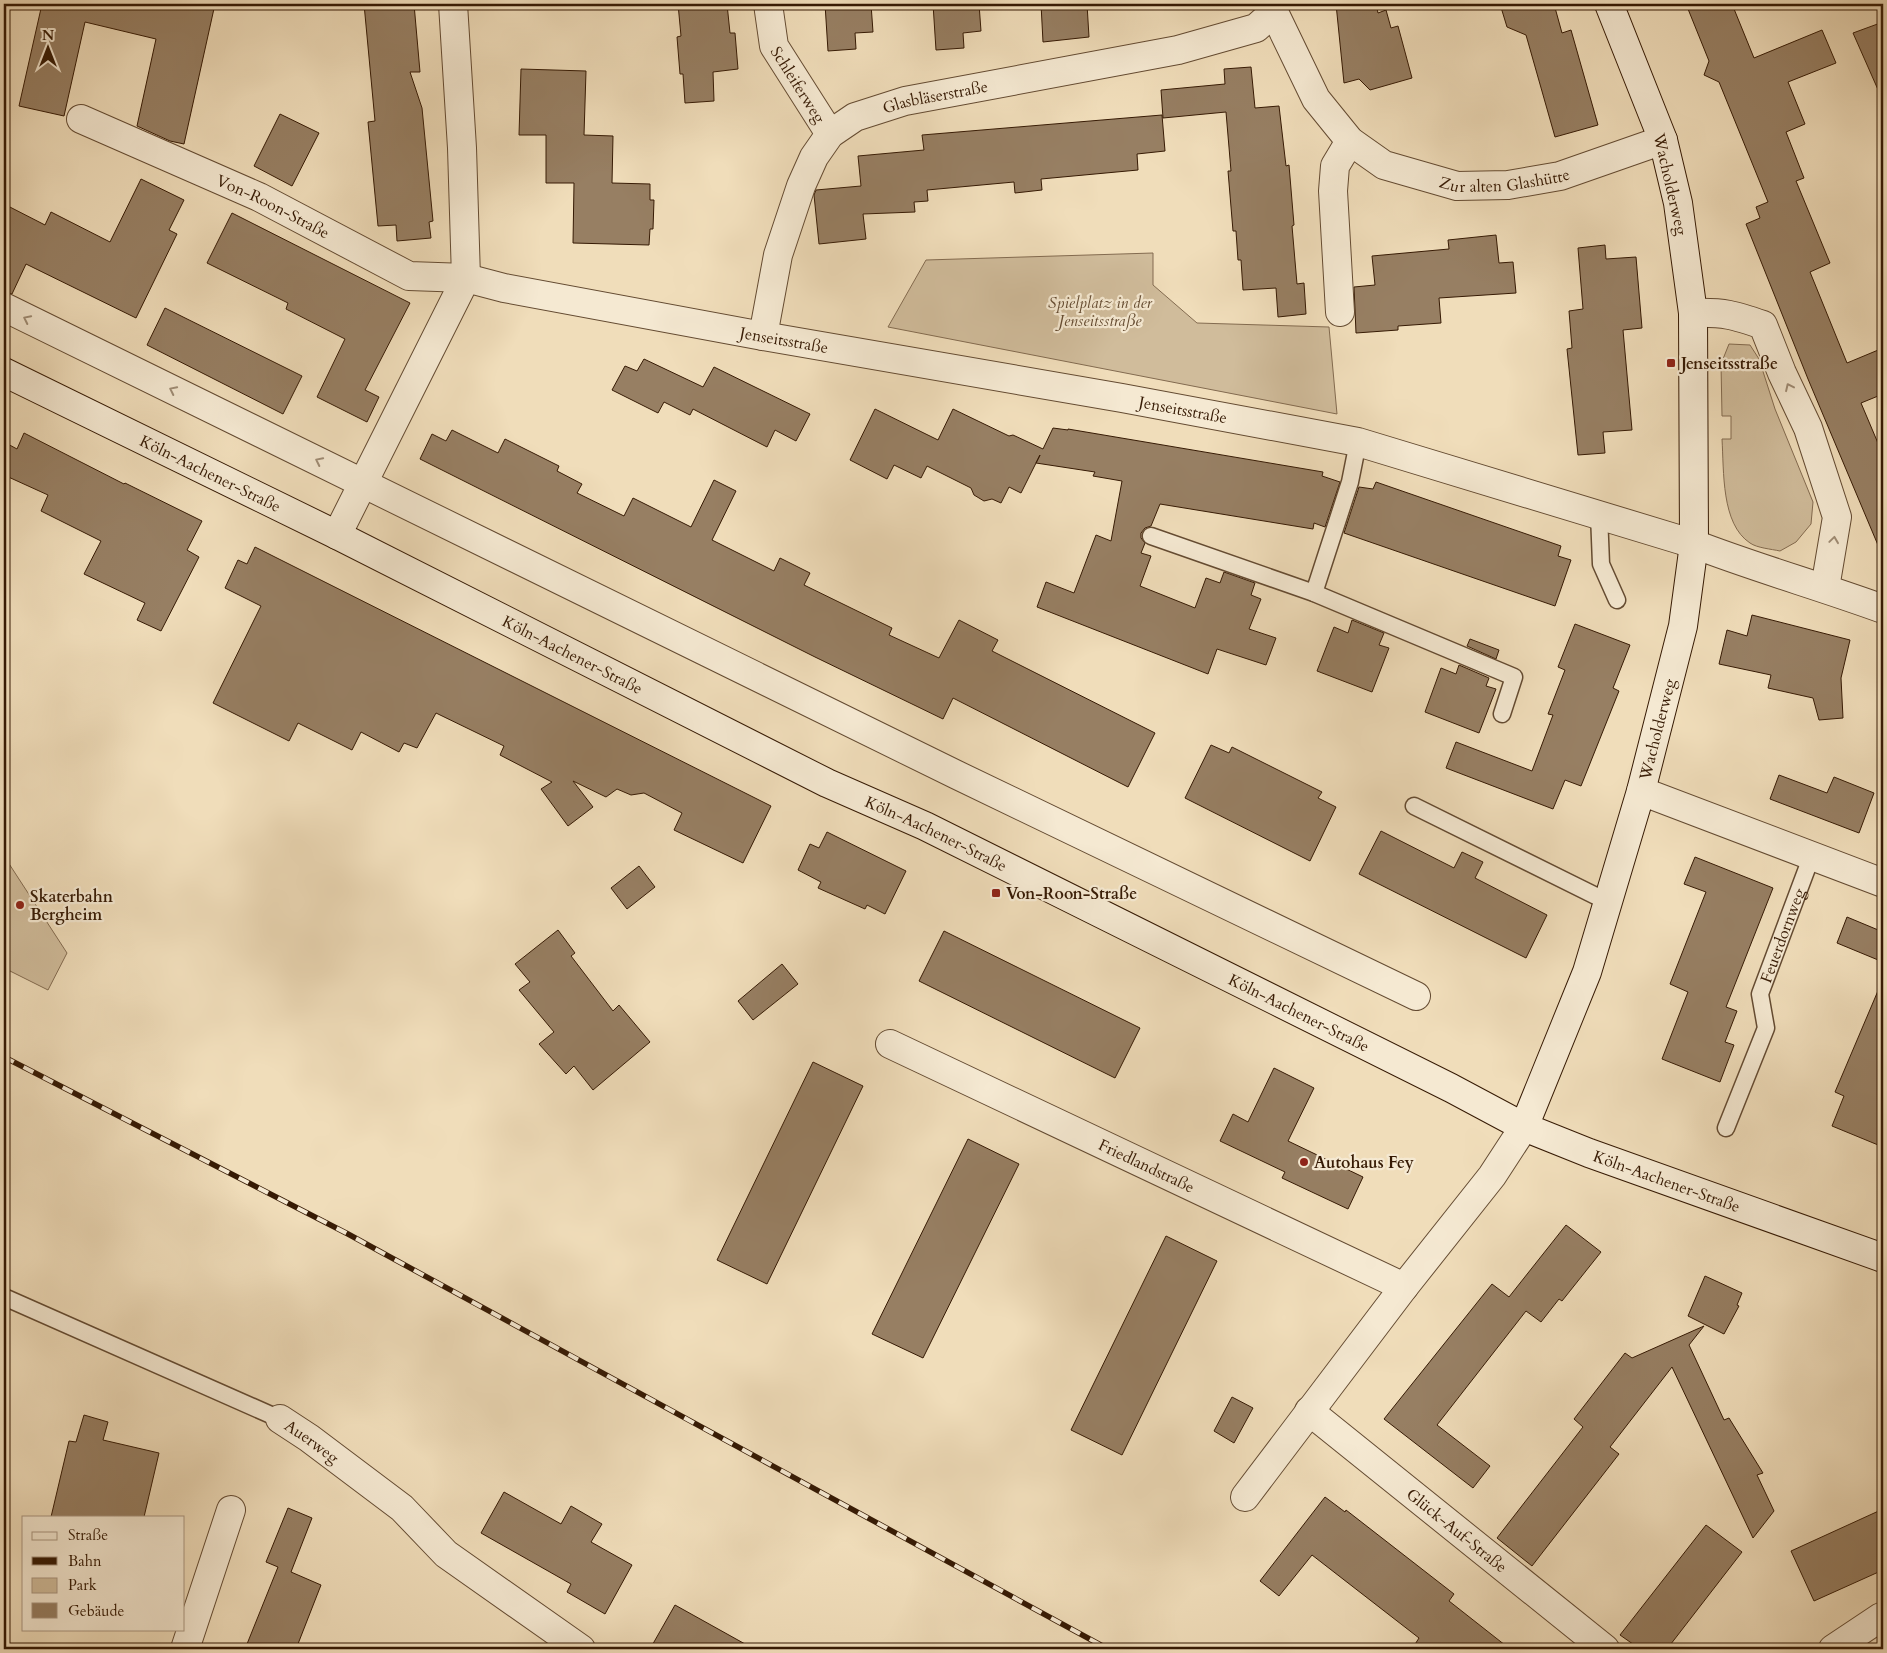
<svg xmlns="http://www.w3.org/2000/svg" width="1887" height="1653" viewBox="0 0 1887 1653" font-family="Cardo,serif">
<style>
.green{fill:#d0bc9b;stroke:#836b50}
.building{fill:#977f63;stroke:#361a04}
.lines{fill:none;stroke-linecap:round;stroke-linejoin:round}
.service-casing{stroke:#644b32;stroke-width:19}
.minor-casing{stroke:#644b32;stroke-width:30}
.secondary-casing{stroke:#361a04;stroke-width:30}
.service{stroke:#f5e9d2;stroke-width:16}
.minor{stroke:#f5e9d2;stroke-width:28}
.secondary{stroke:#f5e9d2;stroke-width:28}
.rail-casing{stroke:#361a04;stroke-width:5.5}
.rail{stroke:#f5e9d2;stroke-width:4;stroke-dasharray:11;stroke-linecap:butt}
.oneway{stroke:#9f8c75}
.poi-dot{fill:#8f2418;stroke:#f5e9d2;stroke-width:2}
.labels{text-anchor:middle;stroke-width:4.5;stroke-linejoin:round;paint-order:stroke}
.street-label{font-size:16px;fill:#361a04;stroke:#f5e9d2}
.park-label{font-size:16px;font-style:italic;fill:#644b31;stroke:#f5e9d2}
.poi-label{font-size:16px;font-weight:bold;fill:#361a04;stroke:#f5e9d2;text-anchor:start}
</style>
<rect width="100%" height="100%" fill="#f0ddba"/>
<filter id="stains"><feTurbulence type="fractalNoise" baseFrequency=".004" numOctaves="4"/><feColorMatrix values="0 0 0 0 .2 0 0 0 0 .09 0 0 0 0 .02 0 0 0 .5 -.17"/></filter>
<radialGradient id="worn" r=".72"><stop offset=".6" stop-color="#630" stop-opacity="0"/><stop offset="1" stop-color="#630" stop-opacity=".3"/></radialGradient>
<!-- green -->
<g class="green">
<path d="M 1153,253 L 1153,285 L 1197,323 L 1329,327 L 1337,414 L 888,327 L 926,260 Z"/>
<path d="M 1729,344 L 1750,345 L 1759,359 L 1775,409 L 1813,502 L 1811,524 L 1796,542 L 1780,551 C 1771,549 1757,548 1750,543 C 1721,524 1724,471 1722,439 L 1731,439 L 1731,416 L 1722,416 L 1721,364 Z"/>
<path d="M 4,856 L 67,953 L 48,990 L 4,968 Z"/>
</g>
<!-- building -->
<g class="building">
<path d="M 42,4 L 215,4 L 184,144 L 170,141 L 137,126 L 156,39 L 85,22 L 64,116 L 19,106 Z"/>
<path d="M 364,4 L 414,4 L 420,72 L 410,72 L 422,108 L 433,221 L 429,222 L 431,238 L 397,241 L 396,225 L 378,226 L 368,122 L 375,121 Z"/>
<path d="M 678,4 L 727,4 L 730,33 L 735,33 L 738,69 L 713,72 L 714,101 L 685,103 L 683,74 L 680,74 L 677,37 L 681,36 Z"/>
<path d="M 825,4 L 871,4 L 873,32 L 855,33 L 856,49 L 828,51 Z"/>
<path d="M 933,4 L 979,4 L 981,31 L 963,33 L 964,48 L 936,50 Z"/>
<path d="M 1041,4 L 1087,4 L 1089,37 L 1043,42 Z"/>
<path d="M 1336,4 L 1376,4 L 1378,13 L 1386,10 L 1391,28 L 1398,26 L 1412,78 L 1370,90 L 1359,79 L 1344,83 Z"/>
<path d="M 1500,4 L 1554,4 L 1562,33 L 1571,30 L 1598,125 L 1555,137 L 1526,35 L 1507,27 Z"/>
<path d="M 1686,4 L 1732,4 L 1754,58 L 1822,30 L 1836,63 L 1788,82 L 1805,124 L 1786,132 L 1804,178 L 1796,181 L 1830,263 L 1810,272 L 1847,363 L 1883,348 L 1883,394 L 1861,403 L 1883,455 L 1883,557 L 1808,379 L 1746,224 L 1760,218 L 1756,207 L 1768,202 L 1719,82 L 1704,75 L 1709,61 Z"/>
<path d="M 1883,22 L 1883,101 L 1853,33 Z"/>
<path d="M 1251,67 L 1255,108 L 1279,106 L 1286,166 L 1289,165 L 1294,225 L 1292,226 L 1297,284 L 1304,283 L 1306,314 L 1278,317 L 1276,288 L 1243,290 L 1241,260 L 1238,260 L 1236,231 L 1233,231 L 1228,171 L 1231,171 L 1226,112 L 1163,118 L 1161,90 L 1225,84 L 1224,69 Z"/>
<path d="M 521,69 L 586,71 L 584,135 L 613,136 L 612,183 L 650,184 L 650,200 L 654,200 L 653,229 L 650,229 L 649,245 L 573,243 L 574,183 L 546,183 L 546,135 L 519,135 Z"/>
<path d="M 280,114 L 319,133 L 292,186 L 254,166 Z"/>
<path d="M 1162,115 L 1165,151 L 1137,154 L 1138,170 L 1041,179 L 1042,190 L 1015,193 L 1014,182 L 927,190 L 928,201 L 914,202 L 915,212 L 863,214 L 866,239 L 819,244 L 814,195 L 816,190 L 861,186 L 858,156 L 924,150 L 922,135 Z"/>
<path d="M 141,179 L 184,200 L 169,230 L 177,234 L 136,318 L 26,264 L 12,294 L 4,292 L 4,204 L 45,225 L 51,212 L 110,242 Z"/>
<path d="M 232,213 L 410,303 L 365,390 L 379,397 L 367,422 L 317,397 L 345,339 L 286,309 L 288,303 L 207,263 Z"/>
<path d="M 1496,235 L 1499,263 L 1513,262 L 1516,293 L 1439,298 L 1441,323 L 1398,326 L 1398,330 L 1356,333 L 1354,287 L 1375,285 L 1372,256 L 1449,249 L 1448,240 Z"/>
<path d="M 1605,245 L 1606,259 L 1636,257 L 1642,328 L 1623,330 L 1632,430 L 1603,432 L 1605,453 L 1578,455 L 1567,349 L 1572,348 L 1569,311 L 1583,309 L 1578,248 Z"/>
<path d="M 165,308 L 302,376 L 283,414 L 147,345 Z"/>
<path d="M 644,359 L 703,387 L 714,367 L 810,414 L 796,441 L 775,430 L 767,447 L 693,409 L 690,415 L 664,402 L 658,413 L 612,390 L 625,366 L 637,371 Z"/>
<path d="M 875,409 L 938,440 L 953,409 L 1009,436 L 1013,435 L 1043,449 L 1053,428 L 1068,430 L 1068,429 L 1323,472 L 1322,476 L 1340,482 L 1325,527 L 1314,523 L 1313,529 L 1160,504 L 1151,526 L 1145,528 L 1141,533 L 1141,538 L 1145,543 L 1141,553 L 1151,556 L 1140,586 L 1195,608 L 1206,578 L 1220,583 L 1224,572 L 1255,583 L 1251,595 L 1261,599 L 1249,629 L 1276,638 L 1266,665 L 1217,649 L 1208,674 L 1037,607 L 1046,582 L 1074,593 L 1096,535 L 1111,541 L 1122,481 L 1093,476 L 1095,472 L 1036,463 L 1040,455 L 1021,493 L 1009,487 L 1001,503 L 992,499 L 984,501 L 974,495 L 971,488 L 927,466 L 921,478 L 894,465 L 887,479 L 850,460 Z"/>
<path d="M 452,430 L 498,453 L 505,439 L 559,466 L 557,471 L 582,484 L 577,493 L 624,516 L 633,498 L 691,527 L 714,480 L 736,491 L 712,540 L 774,571 L 780,558 L 810,573 L 804,585 L 892,628 L 889,635 L 939,658 L 959,620 L 998,640 L 992,651 L 1155,733 L 1128,787 L 953,698 L 943,719 L 815,657 L 420,459 L 432,434 L 446,441 Z"/>
<path d="M 24,433 L 124,484 L 125,483 L 202,521 L 187,550 L 199,557 L 161,631 L 137,620 L 145,603 L 84,574 L 101,541 L 41,511 L 48,495 L 4,475 L 4,442 L 17,449 Z"/>
<path d="M 1376,482 L 1561,546 L 1558,556 L 1571,560 L 1555,606 L 1344,533 L 1359,487 L 1373,489 Z"/>
<path d="M 255,547 L 771,806 L 743,863 L 674,830 L 682,813 L 644,793 L 631,795 L 617,789 L 606,797 L 573,781 L 593,807 L 568,826 L 541,789 L 552,782 L 500,755 L 504,746 L 436,713 L 417,748 L 404,743 L 399,752 L 361,732 L 352,750 L 298,723 L 289,741 L 213,703 L 261,606 L 225,588 L 238,560 L 247,564 Z"/>
<path d="M 1752,615 L 1850,640 L 1841,678 L 1843,718 L 1819,720 L 1813,698 L 1768,688 L 1771,675 L 1719,664 L 1727,630 L 1747,636 Z"/>
<path d="M 1352,620 L 1384,633 L 1379,645 L 1389,648 L 1372,692 L 1317,671 L 1334,627 L 1348,633 Z"/>
<path d="M 1575,624 L 1630,645 L 1613,688 L 1619,691 L 1581,786 L 1565,780 L 1553,809 L 1446,768 L 1456,742 L 1532,771 L 1553,715 L 1548,714 L 1565,670 L 1558,667 Z"/>
<path d="M 1470,639 L 1499,650 L 1496,659 L 1467,646 Z"/>
<path d="M 1459,665 L 1489,678 L 1486,686 L 1496,689 L 1479,733 L 1425,712 L 1441,668 L 1456,674 Z"/>
<path d="M 1211,745 L 1229,753 L 1232,747 L 1322,792 L 1318,798 L 1336,807 L 1310,861 L 1185,798 Z"/>
<path d="M 1779,775 L 1827,793 L 1834,777 L 1874,793 L 1859,833 L 1770,799 Z"/>
<path d="M 1381,831 L 1454,868 L 1462,852 L 1483,862 L 1475,878 L 1547,915 L 1526,958 L 1359,874 Z"/>
<path d="M 827,832 L 906,871 L 885,914 L 867,905 L 865,909 L 818,888 L 821,882 L 798,870 L 810,844 L 819,848 Z"/>
<path d="M 1695,857 L 1773,888 L 1726,1007 L 1737,1011 L 1725,1042 L 1734,1045 L 1720,1082 L 1662,1059 L 1688,992 L 1670,984 L 1706,892 L 1684,884 Z"/>
<path d="M 639,866 L 655,887 L 627,909 L 611,888 Z"/>
<path d="M 1847,917 L 1883,932 L 1883,962 L 1837,943 Z"/>
<path d="M 558,930 L 575,953 L 571,956 L 613,1011 L 619,1005 L 650,1042 L 593,1090 L 574,1066 L 566,1074 L 539,1044 L 554,1032 L 519,990 L 530,982 L 515,964 Z"/>
<path d="M 944,931 L 1140,1028 L 1115,1078 L 919,981 Z"/>
<path d="M 782,964 L 798,984 L 753,1020 L 738,1001 Z"/>
<path d="M 1883,979 L 1883,1147 L 1832,1126 L 1844,1096 L 1835,1092 Z"/>
<path d="M 813,1062 L 863,1086 L 767,1284 L 717,1260 Z"/>
<path d="M 1274,1068 L 1314,1088 L 1288,1141 L 1363,1177 L 1348,1209 L 1282,1178 L 1285,1172 L 1220,1141 L 1233,1114 L 1248,1122 Z"/>
<path d="M 968,1139 L 1019,1164 L 923,1358 L 872,1334 Z"/>
<path d="M 1566,1225 L 1601,1252 L 1562,1301 L 1559,1299 L 1541,1322 L 1526,1311 L 1437,1425 L 1490,1466 L 1473,1488 L 1384,1419 L 1492,1284 L 1509,1297 Z"/>
<path d="M 1166,1236 L 1217,1261 L 1122,1455 L 1071,1430 Z"/>
<path d="M 1705,1276 L 1742,1293 L 1737,1305 L 1739,1306 L 1724,1334 L 1688,1316 Z"/>
<path d="M 1704,1326 L 1689,1345 L 1724,1420 L 1729,1418 L 1763,1473 L 1757,1475 L 1774,1511 L 1753,1538 L 1672,1367 L 1610,1447 L 1619,1454 L 1532,1566 L 1497,1538 L 1583,1427 L 1574,1419 L 1625,1353 L 1632,1358 Z"/>
<path d="M 1232,1397 L 1253,1408 L 1234,1443 L 1214,1431 Z"/>
<path d="M 84,1415 L 108,1422 L 103,1440 L 159,1453 L 144,1517 L 51,1517 L 69,1441 L 76,1442 Z"/>
<path d="M 504,1492 L 561,1524 L 571,1506 L 602,1524 L 591,1542 L 632,1565 L 605,1614 L 567,1592 L 571,1584 L 481,1533 Z"/>
<path d="M 1325,1497 L 1345,1512 L 1346,1510 L 1454,1594 L 1449,1601 L 1510,1649 L 1412,1649 L 1419,1638 L 1312,1555 L 1279,1596 L 1260,1581 Z"/>
<path d="M 288,1508 L 312,1518 L 291,1572 L 321,1585 L 296,1649 L 245,1649 L 278,1567 L 266,1562 Z"/>
<path d="M 1883,1509 L 1883,1570 L 1814,1601 L 1791,1551 Z"/>
<path d="M 1706,1525 L 1742,1552 L 1667,1649 L 1640,1649 L 1620,1635 Z"/>
<path d="M 675,1605 L 754,1649 L 650,1649 Z"/>
</g>
<g class="lines">
<defs>
<g id="service">
<path d="M 1599,514 L 1601,564 L 1617,600"/>
<path d="M 1151,536 L 1314,593 L 1514,677 L 1502,714"/>
<path d="M 1314,593 L 1350,482 L 1358,442"/>
<path d="M 1414,806 L 1608,902"/>
<path id="s1" d="M 1726,1128 L 1766,1028 L 1760,994 L 1812,855"/>
<path d="M 4,1297 L 280,1419"/>
</g>
<g id="minor">
<path id="s2" d="M 768,4 L 774,46 L 830,134"/>
<path id="s3" d="M 1274,12 L 1316,99 L 1350,141 L 1384,165 L 1457,186 L 1508,185 L 1560,176 L 1663,140"/>
<path id="s4" d="M 81,119 L 259,197 L 409,276 L 466,278 L 504,288 L 763,336 L 1122,398 L 1358,442 L 1694,544 C 1756,568 1820,586 1883,609"/>
<path d="M 4,307 L 957,775 L 1416,996"/>
<path d="M 1340,312 L 1333,191 L 1335,166 L 1350,141"/>
<path d="M 1693,313 C 1724,312 1734,315 1763,325 L 1782,373 L 1808,428 L 1837,517 L 1825,588"/>
<path id="s5" d="M 763,336 L 778,255 L 801,186 L 814,157 L 830,134 L 855,117 L 905,101 L 1178,50 L 1256,28 L 1274,12 L 1269,4"/>
<path d="M 337,535 L 466,278 L 462,148 L 453,4"/>
<path d="M 1641,791 L 1883,883"/>
<path id="s6" d="M 890,1044 L 1404,1287"/>
<path id="s7" d="M 1309,1411 L 1605,1649"/>
<path id="s8" d="M 280,1419 L 309,1438 L 402,1508 L 446,1554 L 581,1649"/>
<path d="M 1245,1497 L 1404,1287 L 1492,1176 L 1524,1127"/>
<path d="M 185,1649 L 231,1510"/>
<path d="M 1833,1649 L 1881,1617"/>
</g>
<g id="secondary">
<path id="s9" d="M 4,372 L 337,535 L 827,783 L 925,826 L 1451,1088 L 1524,1127 L 1589,1153 L 1883,1258"/>
<path id="s10" d="M 1524,1127 L 1587,972 L 1641,791 L 1683,626 L 1694,544 L 1693,313 L 1678,203 L 1663,140 L 1609,4"/>
</g>
</defs>
<!-- service casing -->
<use href="#service" class="service-casing"/>
<!-- minor casing -->
<use href="#minor" class="minor-casing"/>
<!-- secondary casing -->
<use href="#secondary" class="secondary-casing"/>
<!-- service -->
<use href="#service" class="service"/>
<!-- minor -->
<use href="#minor" class="minor"/>
<!-- secondary -->
<use href="#secondary" class="secondary"/>
<defs>
<path id="rail" d="M 4,1057 L 348,1234 L 1108,1649"/>
</defs>
<!-- rail casing -->
<use href="#rail" class="rail-casing"/>
<!-- rail -->
<use href="#rail" class="rail"/>
</g>
<!-- one-way arrows -->
<defs><path id="oneway-chevron" d="M-2-3.5L2.5 0L-2 3.5" fill="none" stroke-width="1.6" stroke-linecap="round" stroke-linejoin="round" transform="scale(1.25)"/></defs>
<g class="oneway">
<use href="#oneway-chevron" transform="translate(27 319) rotate(-154)"/>
<use href="#oneway-chevron" transform="translate(1789 387) rotate(-115)"/>
<use href="#oneway-chevron" transform="translate(173 390) rotate(-154)"/>
<use href="#oneway-chevron" transform="translate(319 461) rotate(-154)"/>
<use href="#oneway-chevron" transform="translate(1834 540) rotate(-82)"/>
</g>
<!-- markers -->
<g class="poi-dot">
<rect x="1666" y="358" width="10" height="10" rx="2.5"/>
<rect x="991" y="888" width="10" height="10" rx="2.5"/>
<circle cx="20" cy="905" r="5"/>
<circle cx="1304" cy="1162" r="5"/>
</g>
<g class="labels">
<!-- street labels -->
<g class="street-label">
<text dy="6" stroke="none"><textPath href="#s2" startOffset="88">Schleiferweg</textPath></text>
<text dy="6" stroke="none"><textPath href="#s5" startOffset="328">Glasbläserstraße</textPath></text>
<text dy="6" stroke="none"><textPath href="#s3" startOffset="316">Zur alten Glashütte</textPath></text>
<text transform="translate(1671 184) rotate(77)" y="6">Wacholderweg</text>
<text dy="6" stroke="none"><textPath href="#s4" startOffset="211">Von-Roon-Straße</textPath></text>
<text dy="6" stroke="none"><textPath href="#s4" startOffset="745">Jenseitsstraße</textPath></text>
<text dy="6" stroke="none"><textPath href="#s4" startOffset="1150">Jenseitsstraße</textPath></text>
<text dy="6" stroke="none"><textPath href="#s9" startOffset="230">Köln-Aachener-Straße</textPath></text>
<text dy="6" stroke="none"><textPath href="#s9" startOffset="635">Köln-Aachener-Straße</textPath></text>
<text dy="6" stroke="none"><textPath href="#s10" startOffset="420">Wacholderweg</textPath></text>
<text dy="6" stroke="none"><textPath href="#s9" startOffset="1040">Köln-Aachener-Straße</textPath></text>
<text dy="6" stroke="none"><textPath href="#s1" startOffset="205">Feuerdornweg</textPath></text>
<text dy="6" stroke="none"><textPath href="#s9" startOffset="1445">Köln-Aachener-Straße</textPath></text>
<text dy="6" stroke="none"><textPath href="#s6" startOffset="284">Friedlandstraße</textPath></text>
<text dy="6" stroke="none"><textPath href="#s9" startOffset="1850">Köln-Aachener-Straße</textPath></text>
<text dy="6" stroke="none"><textPath href="#s8" startOffset="39">Auerweg</textPath></text>
<text dy="6" stroke="none"><textPath href="#s7" startOffset="190">Glück-Auf-Straße</textPath></text>
</g>
<!-- park labels -->
<g class="park-label">
<text x="1100" y="308">Spielplatz in der<tspan x="1100" dy="18">Jenseitsstraße</tspan></text>
</g>
<!-- poi labels -->
<g class="poi-label">
<text x="1681" y="369">Jenseitsstraße</text>
<text x="1006" y="899">Von-Roon-Straße</text>
<text x="30" y="902">Skaterbahn<tspan x="30" dy="18">Bergheim</tspan></text>
<text x="1314" y="1168">Autohaus Fey</text>
</g>
</g>
<!-- margin -->
<rect width="1887" height="1653" fill="none" stroke="#f0ddba" stroke-width="20"/>
<rect x="5" y="5" width="1877" height="1643" fill="none" stroke="#361a04" stroke-width="2.5"/>
<rect x="10" y="10" width="1867" height="1633" fill="none" stroke="#361a04"/>
<!-- legend -->
<rect x="22" y="1516" width="162" height="115" fill="#f5e9d2" stroke="#a99680"/>
<rect x="32" y="1532" width="25" height="8" fill="#f5e9d2" stroke="#a99680"/>
<text x="68" y="1540" font-size="15" fill="#361a04">Straße</text>
<rect x="32" y="1557" width="25" height="8" fill="#361a04" stroke="#a99680"/>
<text x="68" y="1566" font-size="15" fill="#361a04">Bahn</text>
<rect x="32" y="1578" width="25" height="15" fill="#d0bc9b" stroke="#a99680"/>
<text x="68" y="1590" font-size="15" fill="#361a04">Park</text>
<rect x="32" y="1603" width="25" height="15" fill="#977f63" stroke="#a99680"/>
<text x="68" y="1616" font-size="15" fill="#361a04">Gebäude</text>
<!-- north arrow -->
<g transform="translate(48 48)" stroke="#f5e9d2" stroke-width="4" paint-order="stroke">
<path d="M0-4L9 19L0 12L-9 19Z" fill="#361a04"/>
<text y="-8" font-size="14" font-weight="bold" text-anchor="middle" fill="#361a04">N</text>
</g>
<rect width="100%" height="100%" filter="url(#stains)"/>
<rect width="100%" height="100%" fill="url(#worn)"/>
</svg>
